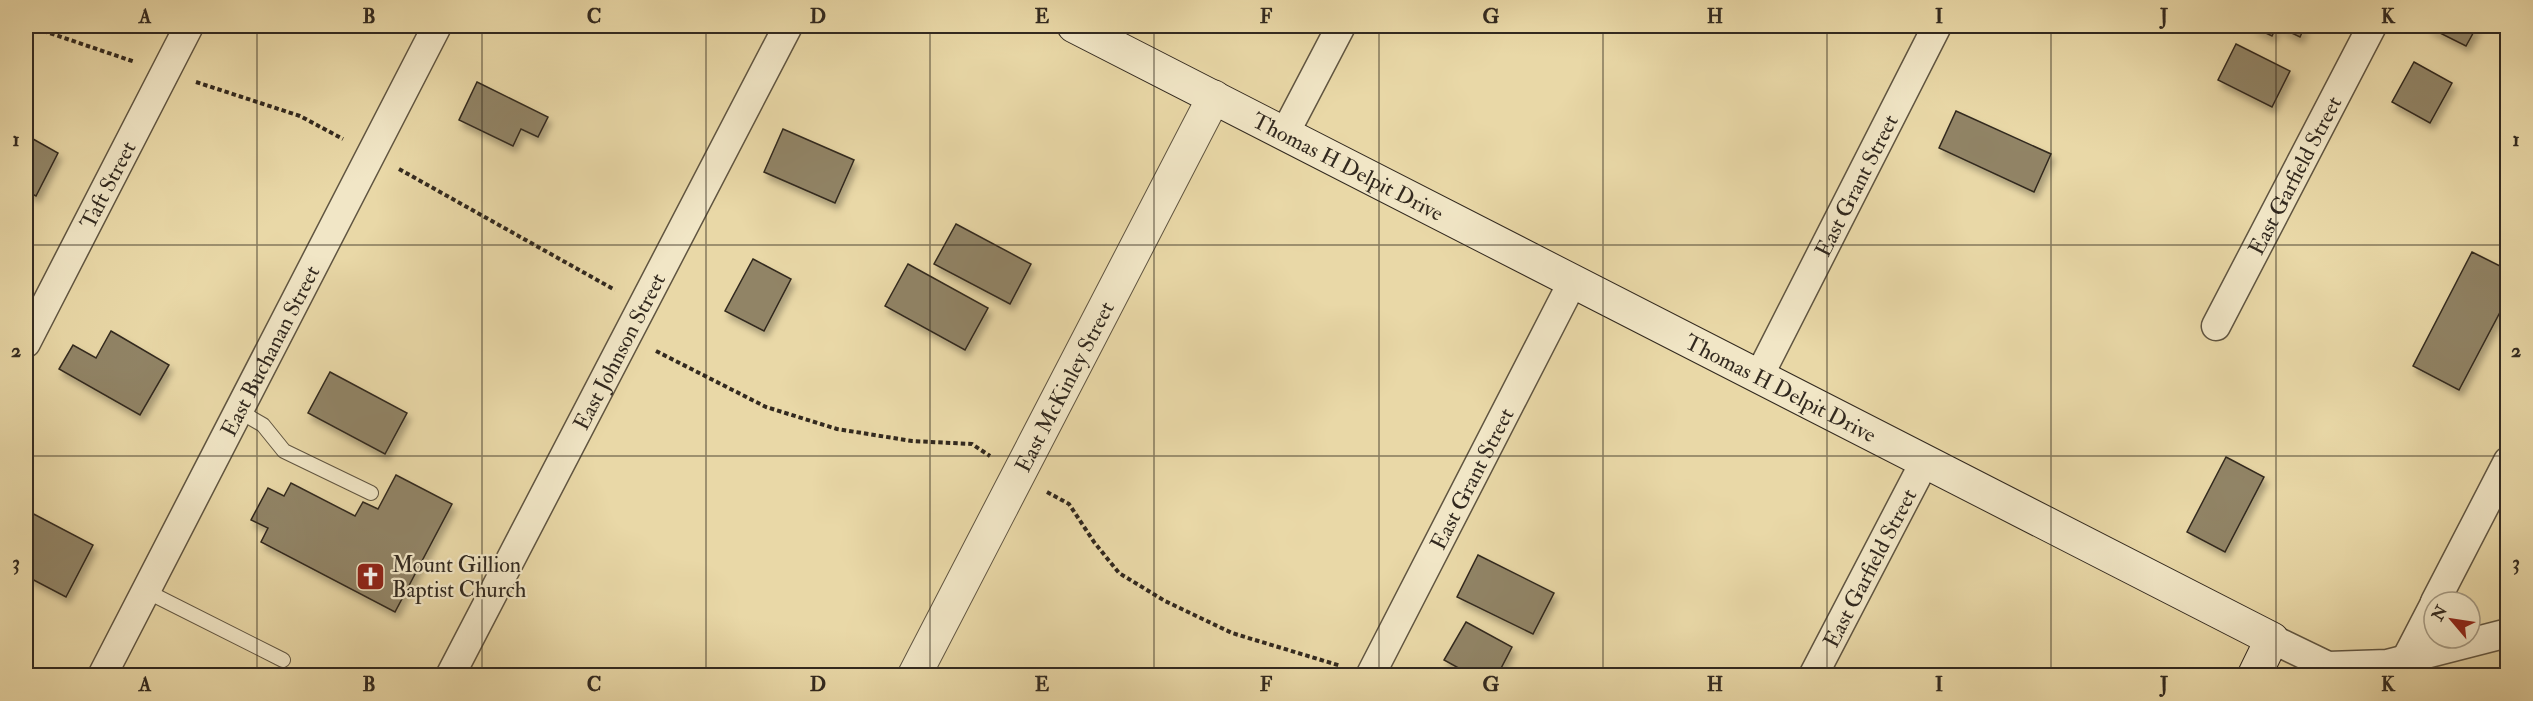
<svg xmlns="http://www.w3.org/2000/svg" width="2533" height="701" viewBox="0 0 2533 701" font-family="'IM FELL Double Pica',serif">
<style>
.building{fill:#918466;stroke:#32291f;stroke-width:1.5;filter:url(#shadow)}
.lines{fill:none;stroke-linecap:round;stroke-linejoin:round}
.service-casing{stroke:#605541;stroke-width:16}
.minor-casing{stroke:#605541;stroke-width:31}
.tertiary-casing{stroke:#605541;stroke-width:35}
.secondary-casing{stroke:#32291f;stroke-width:35}
.path{stroke:#32291f;stroke-width:4;stroke-dasharray:4.5 3;stroke-linecap:butt}
.service{stroke:#f1e6c6;stroke-width:14}
.minor{stroke:#f1e6c6;stroke-width:28}
.tertiary{stroke:#f1e6c6;stroke-width:33}
.secondary{stroke:#f1e6c6;stroke-width:33}
.grid{fill:none;stroke:#32291f;stroke-width:1.5;stroke-opacity:0.55}
.labels{text-anchor:middle;stroke-width:4.5;stroke-linejoin:round;paint-order:stroke}
.street-label{font-size:22px;fill:#32291f;stroke:#f1e6c6}
.poi-label{font-size:22px;fill:#32291f;stroke:#f1e6c6;text-anchor:start}
.neatline{fill:none;stroke:#32291f;stroke-width:2}
.grid-label{font-size:20px;text-anchor:middle;font-weight:bold;fill:#32291f}
</style>
<defs>
<filter id="shadow"><feDropShadow dx="3.5" dy="6" stdDeviation="3" flood-color="#0004"/></filter>
</defs>
<rect width="100%" height="100%" fill="#e9d8a7"/>
<filter id="stains"><feTurbulence type="fractalNoise" baseFrequency=".00333" numOctaves="4"/><feColorMatrix values="0 0 0 0 .2 0 0 0 0 .09 0 0 0 0 .02 0 0 0 .5 -.17"/></filter>
<radialGradient id="worn" r=".72"><stop offset=".6" stop-color="#630" stop-opacity="0"/><stop offset="1" stop-color="#630" stop-opacity=".3"/></radialGradient>
<!-- building -->
<g class="building">
<path d="M 2251,26 L 2305,26 L 2300,37 L 2277,26 L 2272,36 Z"/>
<path d="M 2426,26 L 2477,26 L 2466,46 Z"/>
<path d="M 2236,44 L 2290,71 L 2272,107 L 2218,80 Z"/>
<path d="M 2414,62 L 2452,83 L 2430,123 L 2392,102 Z"/>
<path d="M 477,82 L 548,117 L 538,137 L 521,129 L 513,146 L 459,120 Z"/>
<path d="M 1956,111 L 2051,154 L 2034,192 L 1939,148 Z"/>
<path d="M 783,129 L 854,160 L 835,203 L 764,172 Z"/>
<path d="M 26,135 L 58,153 L 36,196 L 26,191 Z"/>
<path d="M 956,224 L 1031,264 L 1010,304 L 934,264 Z"/>
<path d="M 2472,252 L 2508,270 L 2508,297 L 2459,390 L 2413,366 Z"/>
<path d="M 753,259 L 791,279 L 764,331 L 725,311 Z"/>
<path d="M 908,264 L 988,308 L 965,350 L 885,306 Z"/>
<path d="M 111,331 L 169,365 L 140,415 L 59,369 L 73,345 L 96,358 Z"/>
<path d="M 330,372 L 407,413 L 385,454 L 308,413 Z"/>
<path d="M 2226,457 L 2264,477 L 2225,552 L 2187,532 Z"/>
<path d="M 396,475 L 452,504 L 395,612 L 261,542 L 268,528 L 251,520 L 268,488 L 284,496 L 291,483 L 355,516 L 363,502 L 378,509 Z"/>
<path d="M 26,510 L 93,545 L 66,597 L 26,576 Z"/>
<path d="M 1478,555 L 1554,593 L 1533,634 L 1457,597 Z"/>
<path d="M 1466,622 L 1512,647 L 1497,676 L 1473,676 L 1444,660 Z"/>
</g>
<g class="lines">
<defs>
<g id="service">
<path d="M 239,411 L 263,425 L 284,451 L 371,493"/>
<path d="M 146,591 L 283,660"/>
</g>
<g id="minor">
<path d="M 1285,133 L 1341,26"/>
<path id="s1" d="M 2216,326 L 2372,26"/>
<path id="s2" d="M 26,343 L 189,26"/>
<path id="s3" d="M 1759,376 L 1937,26"/>
<path d="M 2435,602 L 2508,461"/>
<path d="M 2272,639 L 2328,666 L 2387,664 L 2504,634"/>
<path d="M 2406,659 L 2434,605"/>
<path id="s4" d="M 102,676 L 437,26"/>
<path id="s5" d="M 450,676 L 788,26"/>
<path id="s6" d="M 1370,676 L 1573,281"/>
<path id="s7" d="M 1813,676 L 1925,461"/>
</g>
<g id="tertiary">
<path id="s8" d="M 914,676 L 1214,97"/>
</g>
<g id="secondary">
<path id="s9" d="M 1074,26 L 2272,639 L 2254,676"/>
</g>
</defs>
<!-- service casing -->
<use href="#service" class="service-casing"/>
<!-- minor casing -->
<use href="#minor" class="minor-casing"/>
<!-- tertiary casing -->
<use href="#tertiary" class="tertiary-casing"/>
<!-- secondary casing -->
<use href="#secondary" class="secondary-casing"/>
<!-- path -->
<g class="path">
<path d="M 29,26 L 135,62"/>
<path d="M 196,82 L 300,116 L 343,139"/>
<path d="M 399,169 L 615,290"/>
<path d="M 656,351 L 766,407 L 837,429 L 912,441 L 972,444 L 990,456"/>
<path d="M 1047,492 L 1069,504 L 1094,542 L 1119,573 L 1165,601 L 1232,633 L 1341,666"/>
</g>
<!-- service -->
<use href="#service" class="service"/>
<!-- minor -->
<use href="#minor" class="minor"/>
<!-- tertiary -->
<use href="#tertiary" class="tertiary"/>
<!-- secondary -->
<use href="#secondary" class="secondary"/>
</g>
<!-- grid -->
<path class="grid" d="M 257,26 L 257,676M 482,26 L 482,676M 706,26 L 706,676M 930,26 L 930,676M 1154,26 L 1154,676M 1379,26 L 1379,676M 1603,26 L 1603,676M 1827,26 L 1827,676M 2051,26 L 2051,676M 2276,26 L 2276,676M 26,245 L 2508,245M 26,456 L 2508,456"/>
<!-- icons -->
<defs>
<symbol id="church-square" viewBox="-11 -11 22 22"><rect x="-9" y="-9" width="18" height="18" rx="4" fill="#8f2418" stroke="#f1e6c6"/><path d="M-1.2-6h2.4v3.5h3.3v2.4h-3.3V6h-2.4V-.1h-3.3v-2.4h3.3Z" fill="#fff"/></symbol>
</defs>
<g fill-rule="evenodd">
<use href="#church-square" x="354" y="560" width="33" height="33"/>
</g>
<g class="labels">
<!-- street labels -->
<g class="street-label">
<text dy="8" stroke="none"><textPath href="#s9" startOffset="308">Thomas H Delpit Drive</textPath></text>
<text dy="8" stroke="none"><textPath href="#s1" startOffset="170">East Garfield Street</textPath></text>
<text dy="8" stroke="none"><textPath href="#s2" startOffset="178">Taft Street</textPath></text>
<text dy="8" stroke="none"><textPath href="#s3" startOffset="214">East Grant Street</textPath></text>
<text dy="8" stroke="none"><textPath href="#s4" startOffset="366">East Buchanan Street</textPath></text>
<text dy="8" stroke="none"><textPath href="#s5" startOffset="366">East Johnson Street</textPath></text>
<text dy="8" stroke="none"><textPath href="#s8" startOffset="326">East McKinley Street</textPath></text>
<text dy="8" stroke="none"><textPath href="#s9" startOffset="794">Thomas H Delpit Drive</textPath></text>
<text dy="8" stroke="none"><textPath href="#s6" startOffset="222">East Grant Street</textPath></text>
<text dy="8" stroke="none"><textPath href="#s7" startOffset="122">East Garfield Street</textPath></text>
</g>
<!-- poi labels -->
<g class="poi-label">
<text x="392" y="572">Mount Gillion<tspan x="392" dy="25">Baptist Church</tspan></text>
</g>
</g>
<!-- margin -->
<rect width="2533" height="701" fill="none" stroke="#e9d8a7" stroke-width="66"/>
<!-- north arrow -->
<g transform="translate(2452 620) rotate(299)"><circle r="28" fill="#f1e6c6" stroke="#a59a83" stroke-width="1.5"/>
<path d="M0-4.5L10 22L0 15L-10 22Z" fill="#8f2418"/>
<text y="-9" font-size="16" font-weight="bold" text-anchor="middle" fill="#32291f">N</text>
</g>
<rect x="33" y="33" width="2467" height="635" class="neatline"/>
<g class="grid-label">
<text x="145" y="23">A</text>
<text x="369" y="23">B</text>
<text x="594" y="23">C</text>
<text x="818" y="23">D</text>
<text x="1042" y="23">E</text>
<text x="1266" y="23">F</text>
<text x="1491" y="23">G</text>
<text x="1715" y="23">H</text>
<text x="1939" y="23">I</text>
<text x="2164" y="23">J</text>
<text x="2388" y="23">K</text>
<text x="16" y="146">1</text>
<text x="2516" y="146">1</text>
<text x="16" y="357">2</text>
<text x="2516" y="357">2</text>
<text x="16" y="569">3</text>
<text x="2516" y="569">3</text>
<text x="145" y="691">A</text>
<text x="369" y="691">B</text>
<text x="594" y="691">C</text>
<text x="818" y="691">D</text>
<text x="1042" y="691">E</text>
<text x="1266" y="691">F</text>
<text x="1491" y="691">G</text>
<text x="1715" y="691">H</text>
<text x="1939" y="691">I</text>
<text x="2164" y="691">J</text>
<text x="2388" y="691">K</text>
</g>
<rect width="100%" height="100%" filter="url(#stains)"/>
<rect width="100%" height="100%" fill="url(#worn)"/>
</svg>
